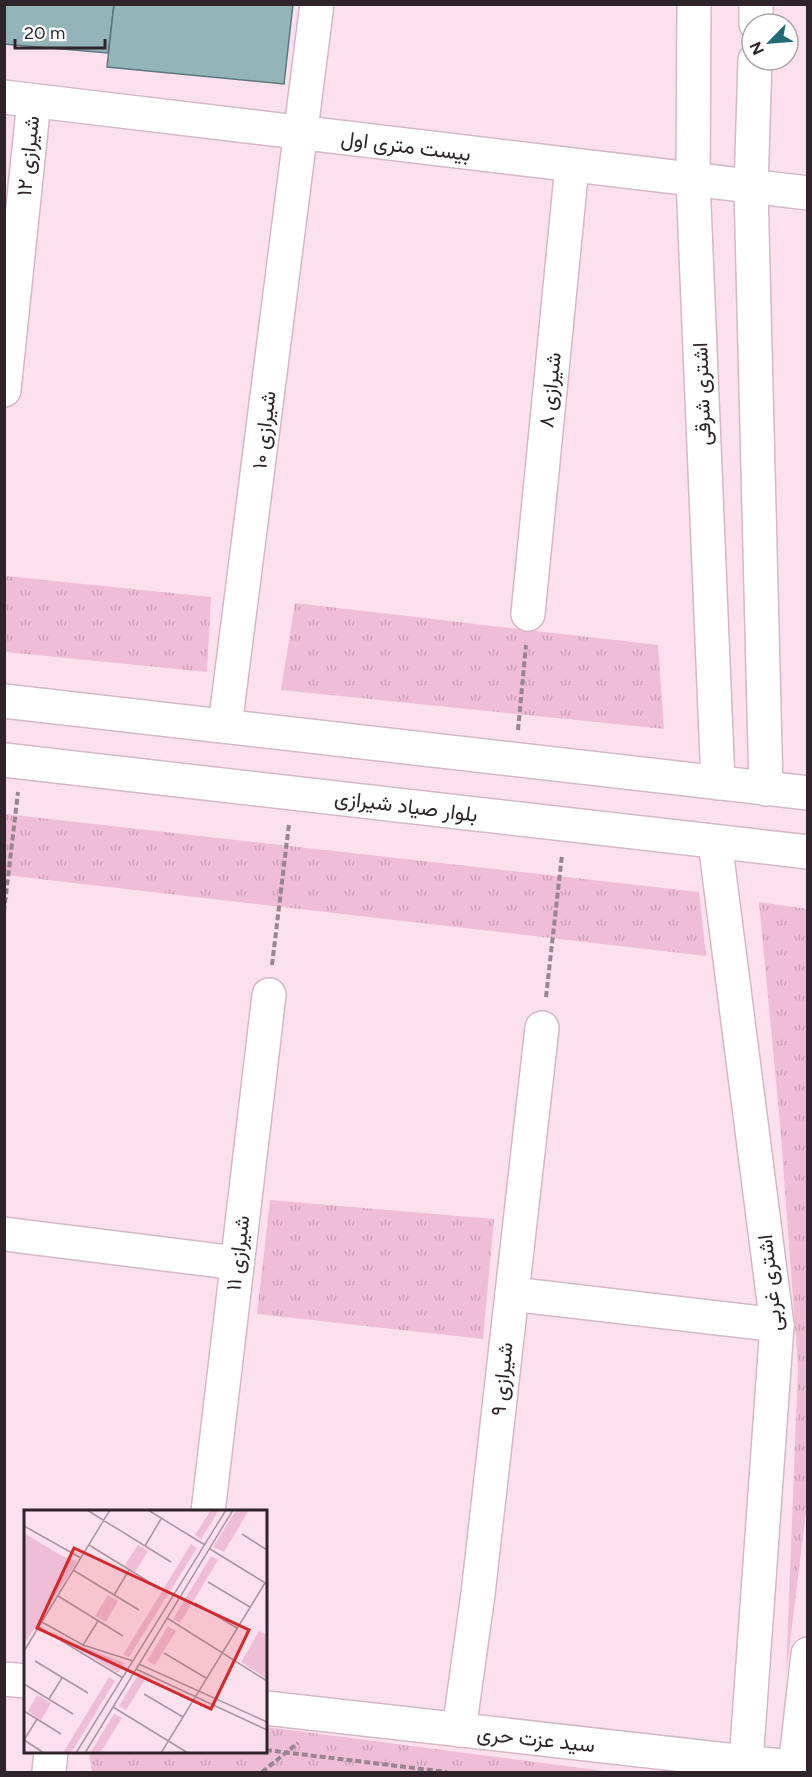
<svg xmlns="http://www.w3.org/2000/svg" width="812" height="1777" viewBox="0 0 812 1777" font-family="Figtree,Vazirmatn,sans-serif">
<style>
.grass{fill:url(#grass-tufts)}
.building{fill:#93b4b9;stroke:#5a797e;stroke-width:1.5}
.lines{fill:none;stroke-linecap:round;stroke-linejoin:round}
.minor-casing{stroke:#d4b8c6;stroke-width:36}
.major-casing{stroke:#d4b8c6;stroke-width:36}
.path{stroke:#98858e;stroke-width:4;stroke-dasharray:6 3;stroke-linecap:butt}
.minor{stroke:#fff;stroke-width:33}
.major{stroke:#fff;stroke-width:33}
.labels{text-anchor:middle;stroke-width:4.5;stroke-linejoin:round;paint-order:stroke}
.street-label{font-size:21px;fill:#2e2429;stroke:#fff}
.inset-road{fill:none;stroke:#aa959f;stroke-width:1.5}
.view{fill:#d62828;fill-opacity:0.15;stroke:#d62828;stroke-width:3}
.inset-edge{fill:none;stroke:#2e2429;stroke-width:3}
</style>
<defs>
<pattern id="grass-tufts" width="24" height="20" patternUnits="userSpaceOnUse" patternTransform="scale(1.5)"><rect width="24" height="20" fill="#efbdd6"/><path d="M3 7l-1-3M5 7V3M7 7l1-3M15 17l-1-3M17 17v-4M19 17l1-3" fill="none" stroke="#cda2b8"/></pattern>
</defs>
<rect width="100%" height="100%" fill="#fde0ee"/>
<!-- grass -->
<g class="grass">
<path d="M 5,576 L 211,597 L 207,672 L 5,652 Z"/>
<path d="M 295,603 L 658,645 L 664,729 L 281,690 Z"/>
<path d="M 5,814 L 699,892 L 706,956 L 5,875 Z"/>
<path d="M 759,902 L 808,909 L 808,1495 L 786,1675 L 798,1367 L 780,1123 Z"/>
<path d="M 270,1200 L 494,1219 L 483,1339 L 257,1314 Z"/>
<path d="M 266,1727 L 612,1772 L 92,1772 L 89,1752 L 266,1752 Z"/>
</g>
<!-- building -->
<g class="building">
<path d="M 4,4 L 114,4 L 108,53 L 4,44 Z"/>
<path d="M 114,4 L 293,4 L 284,84 L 107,67 Z"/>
</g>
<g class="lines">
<defs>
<g id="minor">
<path d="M 4,97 L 808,193"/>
<path d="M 4,390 L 34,101"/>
<path d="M 528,614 L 572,166"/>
<path d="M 225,726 L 317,4"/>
<path d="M 715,842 L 777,1325 L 746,1762"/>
<path d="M 4,1234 L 237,1263"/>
<path d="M 512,1294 L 777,1325"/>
<path d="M 208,1512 L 269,995"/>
<path d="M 4,1679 L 26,1681"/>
<path d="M 266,1708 L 808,1769"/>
<path d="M 459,1730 L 478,1594 L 542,1028"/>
<path d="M 795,1768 L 808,1654"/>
<path d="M 49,1772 L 51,1752"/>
</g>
<g id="major">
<path d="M 694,4 L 693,180 L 718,783"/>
<path d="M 756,24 L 756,4"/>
<path d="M 755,60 L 751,188 L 766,789"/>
<path d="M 4,701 L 808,793"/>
<path d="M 4,760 L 808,852"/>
</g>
</defs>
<!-- minor casing -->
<use href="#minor" class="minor-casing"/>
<!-- major casing -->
<use href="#major" class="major-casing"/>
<!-- path -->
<g class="path">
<path d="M 518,730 L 526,645"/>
<path d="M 4,912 L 18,792"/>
<path d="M 272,965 L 289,824"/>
<path d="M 546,997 L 562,855"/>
<path d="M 266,1750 L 447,1772"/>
<path d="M 262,1772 L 298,1743"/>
</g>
<!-- minor -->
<use href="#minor" class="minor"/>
<!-- major -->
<use href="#major" class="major"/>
</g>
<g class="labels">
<!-- street labels -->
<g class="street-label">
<text transform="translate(406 146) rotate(7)" y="7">بیست متری اول</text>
<text transform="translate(28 156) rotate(-84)" y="7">شیرازی ۱۲</text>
<text transform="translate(550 390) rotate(-84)" y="7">شیرازی ۸</text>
<text transform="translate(702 394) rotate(-92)" y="7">اشتری شرقی</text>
<text transform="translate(264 430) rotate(-83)" y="7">شیرازی ۱۰</text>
<text transform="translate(406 806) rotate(7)" y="7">بلوار صیاد شیرازی</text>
<text transform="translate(238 1253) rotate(-83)" y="7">شیرازی ۱۱</text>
<text transform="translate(770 1283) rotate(-96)" y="7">اشتری غربی</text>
<text transform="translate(502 1379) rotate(-84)" y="7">شیرازی ۹</text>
<text transform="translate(536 1739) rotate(6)" y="7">سید عزت حری</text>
</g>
</g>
<!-- overview -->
<g transform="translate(24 1510)">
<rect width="243" height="243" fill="#fde0ee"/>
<path d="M 187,0 L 195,0 L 177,29 L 171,25 ZM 212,0 L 225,0 L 200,42 L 189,37 ZM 0,23 L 38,46 L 53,51 L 1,133 ZM 167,34 L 173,38 L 105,147 L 99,145 ZM 114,35 L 124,41 L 111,62 L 100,56 ZM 187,46 L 194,50 L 156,113 L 149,109 ZM 84,85 L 94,91 L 82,112 L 71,106 ZM 144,116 L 152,121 L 131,155 L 123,151 ZM 24,120 L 54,135 L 101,153 L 94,163 ZM 235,121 L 243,125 L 243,169 L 217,152 ZM 114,165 L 122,168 L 102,200 L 95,196 ZM 85,167 L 91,171 L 47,243 L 39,243 ZM 13,185 L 27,193 L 17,210 L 4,201 ZM 90,204 L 98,208 L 76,243 L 66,243 Z" fill="#efbdd6"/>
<path class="inset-road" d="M 63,0 L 147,52M 124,0 L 181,35M 0,16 L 57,48M 218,24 L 243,40M 65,35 L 130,75M 121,36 L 137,9M 186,39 L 243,74M 49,60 L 115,100M 184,72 L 226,97M 90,85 L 105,60M 34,86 L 99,126M 171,93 L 213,118M 143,108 L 243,171M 18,112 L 59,135 L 109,151M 15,117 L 99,168M 59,135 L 74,111M 0,141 L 86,0M 140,143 L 182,168M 11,151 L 64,183M 115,154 L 243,212M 112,159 L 243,220M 0,174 L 49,204M 120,184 L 159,207M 25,189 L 38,168M 89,197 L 164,243M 0,201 L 37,224M 0,230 L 13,209M 0,230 L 20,243M 52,243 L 202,0M 61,243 L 209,0M 137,243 L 241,73"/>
<path class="view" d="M 50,38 L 225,120 L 187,199 L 13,118 Z"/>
<rect width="243" height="243" class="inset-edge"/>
</g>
<!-- border -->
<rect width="812" height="1777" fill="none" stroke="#2e2429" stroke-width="12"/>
<!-- north arrow -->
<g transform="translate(770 42) rotate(245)"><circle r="28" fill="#ffffff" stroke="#aba7a9" stroke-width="1.5"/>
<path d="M0-4.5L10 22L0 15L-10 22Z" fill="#226b76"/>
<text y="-9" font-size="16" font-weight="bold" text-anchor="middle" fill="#2e2429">N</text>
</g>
<!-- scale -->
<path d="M15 39v9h90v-9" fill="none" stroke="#2e2429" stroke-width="3"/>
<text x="24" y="39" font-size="18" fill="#2e2429" stroke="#ffffff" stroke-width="4.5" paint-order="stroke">20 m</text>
</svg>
